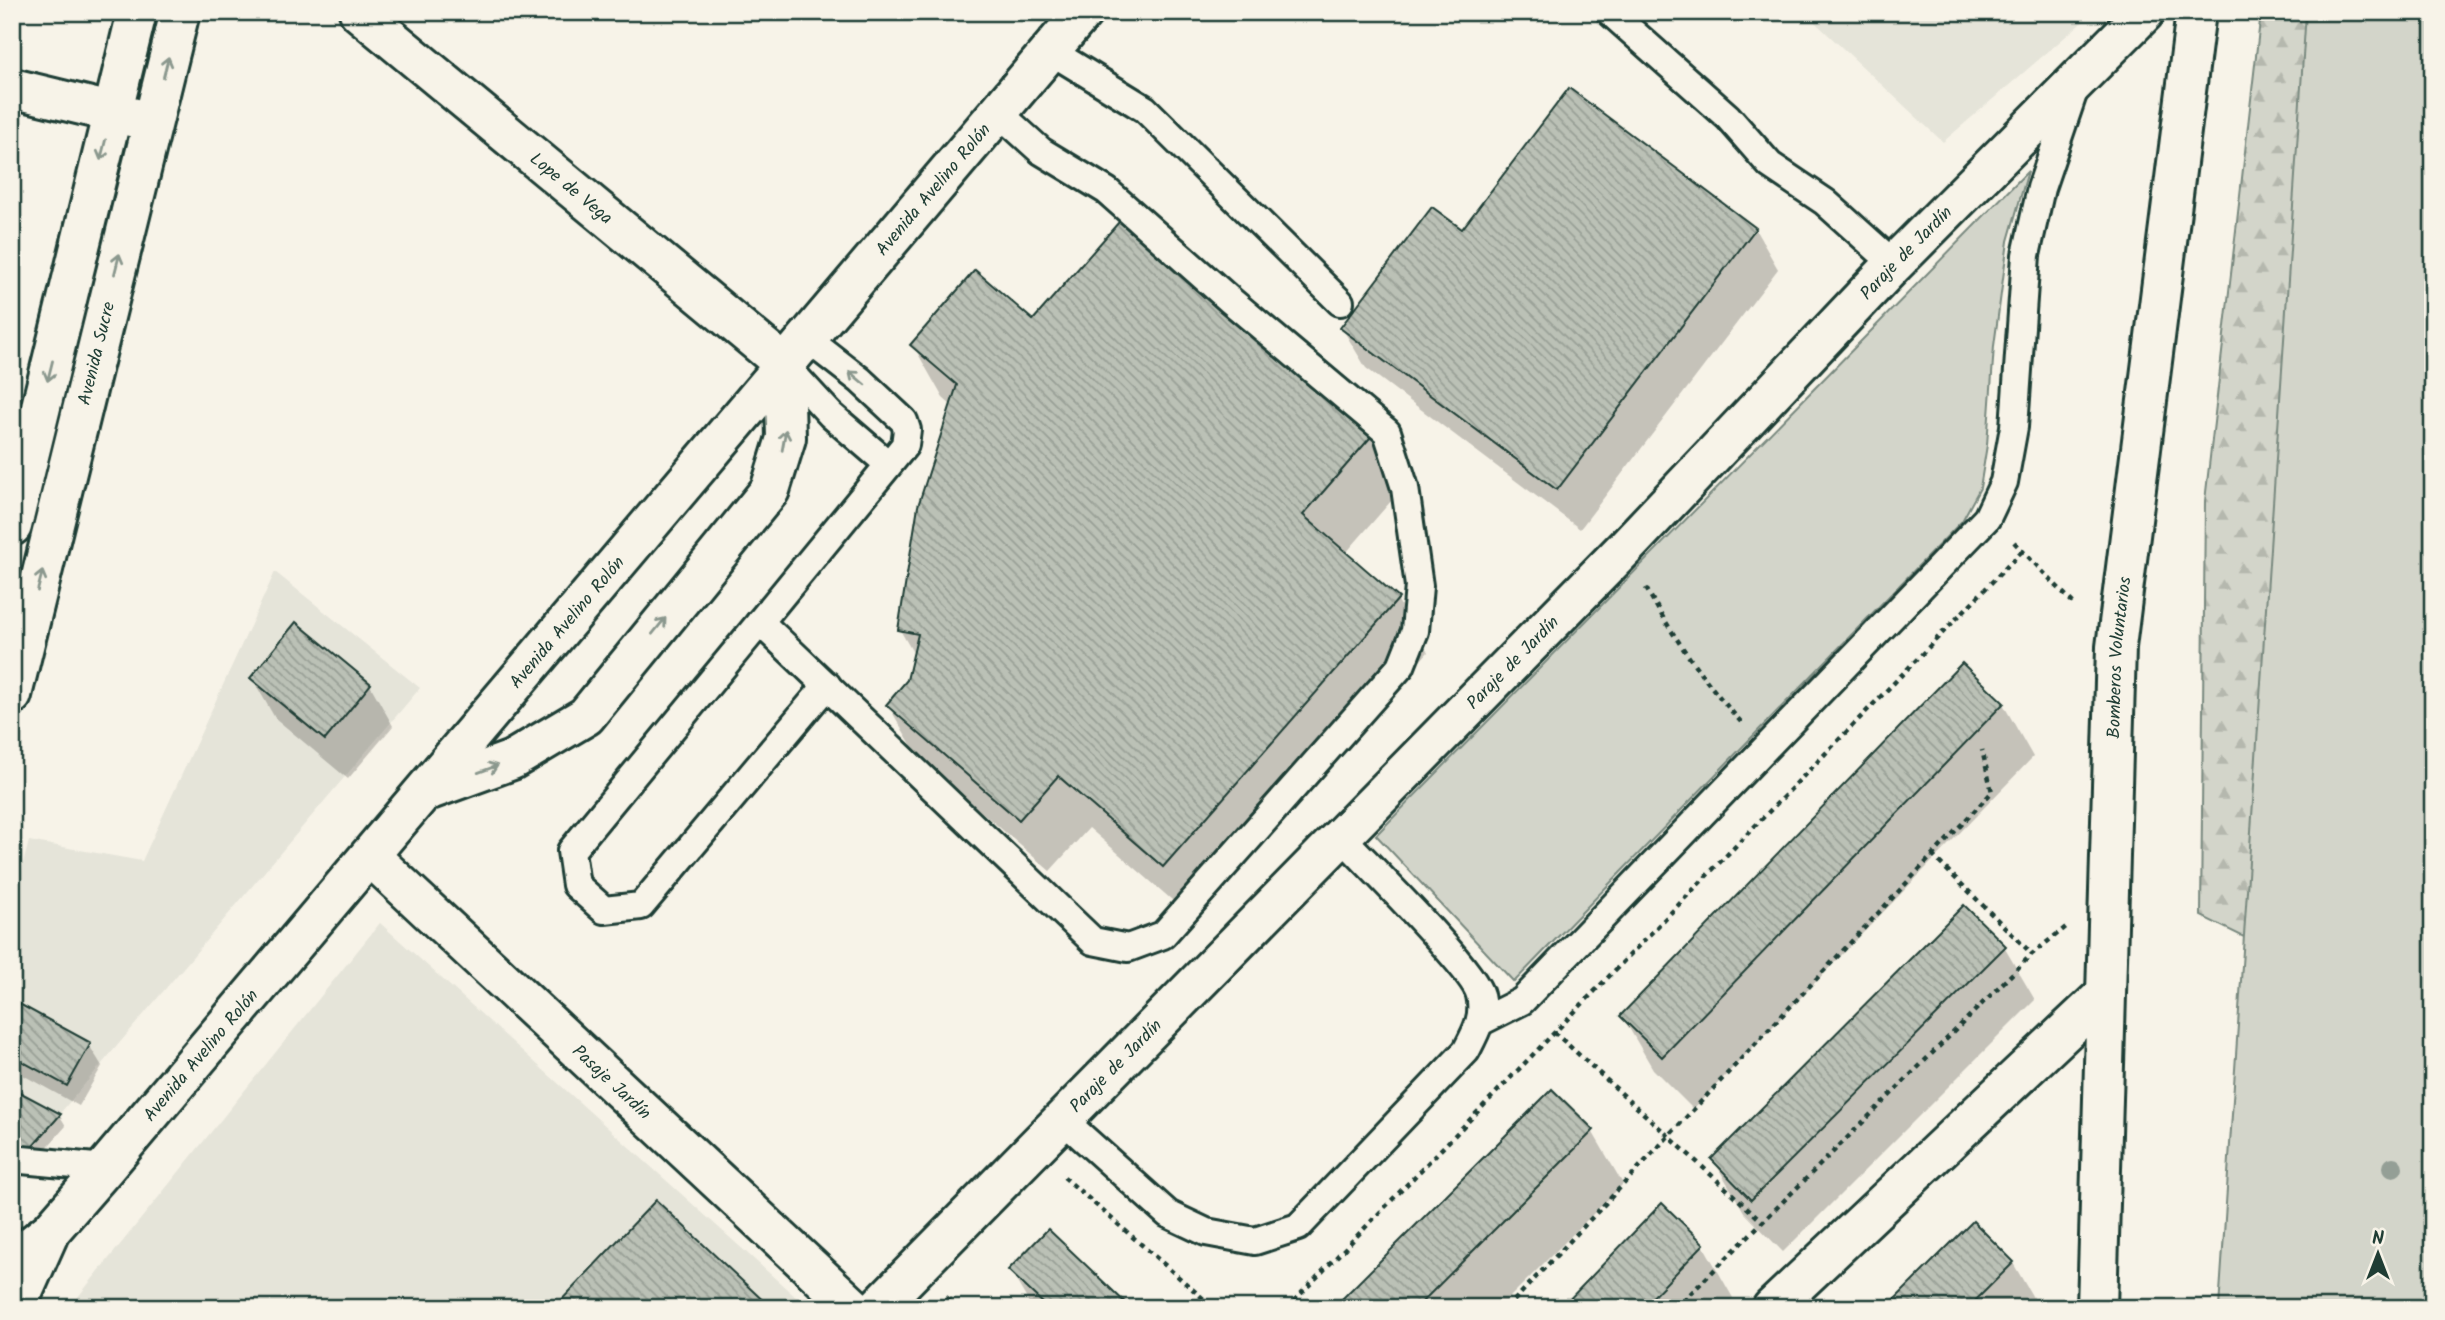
<svg xmlns="http://www.w3.org/2000/svg" width="2445" height="1320" viewBox="0 0 2445 1320" font-family="Kalam,sans-serif">
<style>
.built{fill:#e5e4d9}
.forest{fill:url(#forest-firs);stroke:#79897f;stroke-width:2}
.park{fill:#d3d5ca;stroke:#79897f;stroke-width:2}
.shadow{fill:#0003}
.building{fill:url(#building-back-hatch);stroke:#1f3d34;stroke-width:2}
.lines{fill:none;stroke-linecap:round;stroke-linejoin:round}
.lane-casing{stroke:#1f3d34;stroke-width:32}
.street-casing{stroke:#1f3d34;stroke-width:44}
.secondary-casing{stroke:#1f3d34;stroke-width:44}
.primary-casing{stroke:#1f3d34;stroke-width:44}
.path{stroke:#1f3d34;stroke-width:4.5;stroke-dasharray:5 5;stroke-linecap:butt}
.lane{stroke:#f7f3e8;stroke-width:26}
.street{stroke:#f7f3e8;stroke-width:38}
.secondary{stroke:#f7f3e8;stroke-width:38}
.primary{stroke:#f7f3e8;stroke-width:38}
.tree{fill:#949f96}
.oneway{stroke:#8b988e}
.labels{text-anchor:middle;stroke-width:5;stroke-linejoin:round;paint-order:stroke}
.street-label{font-size:18px;fill:#1f3d34;stroke:#f7f3e8}
</style>
<defs>
<pattern id="forest-firs" width="22" height="20" patternUnits="userSpaceOnUse" patternTransform="scale(1.75)"><rect width="22" height="20" fill="#d3d5ca"/><path d="M5 1l3.5 6h-7zM16 11l3.5 6h-7z" fill="#b5b8ae"/></pattern>
<pattern id="building-back-hatch" width="6" height="6" patternUnits="userSpaceOnUse" patternTransform="scale(1.75)"><rect width="6" height="6" fill="#bbc1b6"/><path d="M-1 5l2 2M0 0l6 6M5-1l2 2" fill="none" stroke="#979e95"/></pattern>
</defs>
<rect width="100%" height="100%" fill="#f7f3e8"/>
<filter id="ink" filterUnits="userSpaceOnUse"><feTurbulence type="fractalNoise" baseFrequency=".0143" numOctaves="2"/><feDisplacementMap in="SourceGraphic" scale="14" xChannelSelector="R" yChannelSelector="G"/><feConvolveMatrix kernelMatrix="1 2 1 2 8 2 1 2 1" color-interpolation-filters="sRGB"/></filter>
<g filter="url(#ink)">
<!-- built -->
<g class="built">
<path d="M 1804,12 L 2094,12 L 1943,142 Z"/>
<path d="M 275,572 L 420,688 L 12,1170 L 12,905 L 29,841 L 142,861 Z"/>
<path d="M 380,923 L 808,1308 L 69,1308 Z"/>
</g>
<!-- forest -->
<path class="forest" d="M 2261,12 L 2433,12 L 2309,969 L 2201,916 L 2205,501 Z"/>
<!-- park -->
<g class="park">
<path d="M 2306,12 L 2433,12 L 2433,1308 L 2219,1308 Z"/>
<path d="M 2028,171 L 2008,241 L 1994,346 L 1987,445 L 1980,488 L 1962,521 L 1514,982 L 1376,835 Z"/>
</g>
<!-- shadow -->
<g class="shadow">
<path d="M 1755,229 L 1778,269 L 1580,529 L 1366,368 L 1342,328 L 1462,231 Z"/>
<path d="M 1033,322 L 1375,432 L 1405,485 L 1345,554 L 1397,599 L 1428,652 L 1194,919 L 1089,828 L 1050,871 L 919,758 L 888,705 L 909,681 L 915,656 L 900,630 L 952,406 L 943,398 L 913,345 Z"/>
<path d="M 1962,666 L 2003,704 L 2033,757 L 1693,1109 L 1653,1069 L 1622,1016 Z"/>
<path d="M 252,678 L 370,685 L 393,726 L 348,779 L 275,718 Z"/>
<path d="M 2004,947 L 2035,1000 L 1783,1252 L 1744,1212 L 1713,1159 Z"/>
<path d="M 12,1002 L 89,1045 L 102,1066 L 79,1106 L 12,1069 Z"/>
<path d="M 12,1090 L 60,1116 L 66,1126 L 12,1187 Z"/>
<path d="M 1592,1131 L 1623,1184 L 1499,1308 L 1336,1308 Z"/>
<path d="M 1703,1245 L 1733,1298 L 1723,1308 L 1563,1308 Z"/>
<path d="M 2013,1263 L 2039,1308 L 1889,1308 Z"/>
<path d="M 1010,1270 L 1129,1308 L 1032,1308 Z"/>
</g>
<!-- building -->
<g class="building">
<path d="M 1569,88 L 1756,228 L 1557,490 L 1340,328 L 1432,207 L 1462,229 Z"/>
<path d="M 1126,214 L 1376,431 L 1303,515 L 1399,598 L 1163,867 L 1058,776 L 1019,820 L 886,705 L 907,680 L 918,634 L 898,630 L 918,506 L 957,385 L 910,345 L 975,270 L 1033,320 Z"/>
<path d="M 296,622 L 371,684 L 325,740 L 250,678 Z"/>
<path d="M 1962,663 L 2004,703 L 1662,1057 L 1620,1016 Z"/>
<path d="M 1964,905 L 2006,946 L 1751,1200 L 1711,1159 Z"/>
<path d="M 12,1000 L 91,1043 L 67,1086 L 12,1056 Z"/>
<path d="M 12,1088 L 61,1114 L 12,1170 Z"/>
<path d="M 1552,1089 L 1594,1130 L 1416,1308 L 1333,1308 Z"/>
<path d="M 656,1200 L 771,1308 L 554,1308 Z"/>
<path d="M 1662,1203 L 1704,1244 L 1642,1308 L 1561,1308 Z"/>
<path d="M 1973,1221 L 2014,1262 L 1968,1308 L 1886,1308 Z"/>
<path d="M 1048,1229 L 1131,1308 L 1048,1308 L 1008,1270 Z"/>
</g>
<g class="lines">
<defs>
<g id="lane">
<path d="M 1610,12 L 1728,117 L 1770,165 L 1825,202 L 1894,264"/>
<path d="M 1052,52 L 1145,109 L 1340,302"/>
<path d="M 806,338 L 860,380 L 904,421 L 907,430 L 905,445 L 760,622 L 1093,941 L 1128,948 L 1163,935 L 1401,666 L 1415,631 L 1419,586 L 1405,488 L 1387,432 L 1230,300 L 1107,191 L 1041,151 L 999,113"/>
<path d="M 784,364 L 831,415 L 888,464"/>
<path d="M 760,622 L 571,851 L 576,885 L 604,910 L 641,906 L 827,685"/>
<path d="M 1482,1021 L 1522,1001 L 1987,518 L 2004,482 L 2014,427 L 2026,255 L 2041,188 L 2075,88"/>
<path d="M 1062,1119 L 1168,1214 L 1206,1232 L 1255,1241 L 1298,1227 L 1466,1051 C 1476,1032 1485,1017 1480,995 C 1474,969 1366,863 1341,836"/>
<path d="M 22,1160 L 105,1168"/>
</g>
<g id="street">
<path d="M 12,88 L 152,122"/>
<path id="s1" d="M 370,856 L 854,1308"/>
<path id="s2" d="M 877,1308 L 1625,548 L 1894,264 L 2145,12"/>
<path d="M 1772,1308 L 2105,994"/>
<path id="s3" d="M 2097,1308 L 2116,647 L 2196,12"/>
</g>
<g id="secondary">
<path id="s4" d="M 359,12 L 784,364"/>
<path d="M 12,526 L 137,12"/>
<path id="s5" d="M 12,695 L 180,12"/>
</g>
<g id="primary">
<path d="M 427,791 L 512,760 L 586,716 L 770,490 L 786,438 L 784,364"/>
<path id="s6" d="M 12,1261 L 51,1230 L 105,1168 L 1083,12"/>
<path d="M 16,1308 L 48,1236"/>
</g>
</defs>
<!-- lane casing -->
<use href="#lane" class="lane-casing"/>
<!-- street casing -->
<use href="#street" class="street-casing"/>
<!-- secondary casing -->
<use href="#secondary" class="secondary-casing"/>
<!-- primary casing -->
<use href="#primary" class="primary-casing"/>
<!-- path -->
<g class="path">
<path d="M 2014,542 L 2076,606"/>
<path d="M 1646,588 C 1673,637 1704,681 1742,723"/>
<path d="M 1932,855 L 2032,954"/>
<path d="M 1554,1032 L 1763,1222"/>
<path d="M 1064,1177 L 1214,1308"/>
<path d="M 946,1297 L 959,1308"/>
<path d="M 1287,1308 L 2022,551"/>
<path d="M 1507,1308 L 1992,792 L 1982,750"/>
<path d="M 1676,1308 L 2032,954 L 2066,927"/>
</g>
<!-- lane -->
<use href="#lane" class="lane"/>
<!-- street -->
<use href="#street" class="street"/>
<!-- secondary -->
<use href="#secondary" class="secondary"/>
<!-- primary -->
<use href="#primary" class="primary"/>
</g>
<!-- trees -->
<circle class="tree" cx="2393" cy="1167" r="10"/>
<!-- one-way arrows -->
<defs><path id="oneway-shaft" d="M-6 0H5M1.5-3L5.5 0L1.5 3" fill="none" stroke-width="1.6" stroke-linecap="round" stroke-linejoin="round" transform="scale(1.75)"/></defs>
<g class="oneway">
<use href="#oneway-shaft" transform="translate(166 67) rotate(-76)"/>
<use href="#oneway-shaft" transform="translate(103 150) rotate(104)"/>
<use href="#oneway-shaft" transform="translate(117 264) rotate(-76)"/>
<use href="#oneway-shaft" transform="translate(50 371) rotate(104)"/>
<use href="#oneway-shaft" transform="translate(857 378) rotate(-140)"/>
<use href="#oneway-shaft" transform="translate(784 440) rotate(-80)"/>
<use href="#oneway-shaft" transform="translate(40 581) rotate(-76)"/>
<use href="#oneway-shaft" transform="translate(659 626) rotate(-51)"/>
<use href="#oneway-shaft" transform="translate(488 769) rotate(-20)"/>
</g>
</g>
<g class="labels">
<!-- street labels -->
<g class="street-label">
<text dy="6" stroke="none"><textPath href="#s4" startOffset="276">Lope de Vega</textPath></text>
<text dy="6" stroke="none"><textPath href="#s6" startOffset="1414">Avenida Avelino Rolón</textPath></text>
<text dy="6" stroke="none"><textPath href="#s2" startOffset="1474">Paraje de Jardín</textPath></text>
<text dy="6" stroke="none"><textPath href="#s5" startOffset="352">Avenida Sucre</textPath></text>
<text dy="6" stroke="none"><textPath href="#s6" startOffset="847">Avenida Avelino Rolón</textPath></text>
<text dy="6" stroke="none"><textPath href="#s3" startOffset="651">Bomberos Voluntarios</textPath></text>
<text dy="6" stroke="none"><textPath href="#s2" startOffset="906">Paraje de Jardín</textPath></text>
<text dy="6" stroke="none"><textPath href="#s6" startOffset="280">Avenida Avelino Rolón</textPath></text>
<text dy="6" stroke="none"><textPath href="#s2" startOffset="340">Paraje de Jardín</textPath></text>
<text dy="6" stroke="none"><textPath href="#s1" startOffset="331">Pasaje Jardín</textPath></text>
</g>
</g>
<!-- margin -->
<rect width="2445" height="1320" fill="none" stroke="#f7f3e8" stroke-width="42"/>
<rect x="21" y="21" width="2403" height="1278" fill="none" stroke="#1f3d34" stroke-width="2.5" filter="url(#ink)"/>
<!-- north arrow -->
<g transform="translate(2378 1254)" stroke="#f7f3e8" stroke-width="5" paint-order="stroke">
<path d="M0-5L12 26L0 18L-12 26Z" fill="#1f3d34"/>
<text y="-10" font-size="19" font-weight="bold" text-anchor="middle" fill="#1f3d34">N</text>
</g>
</svg>
